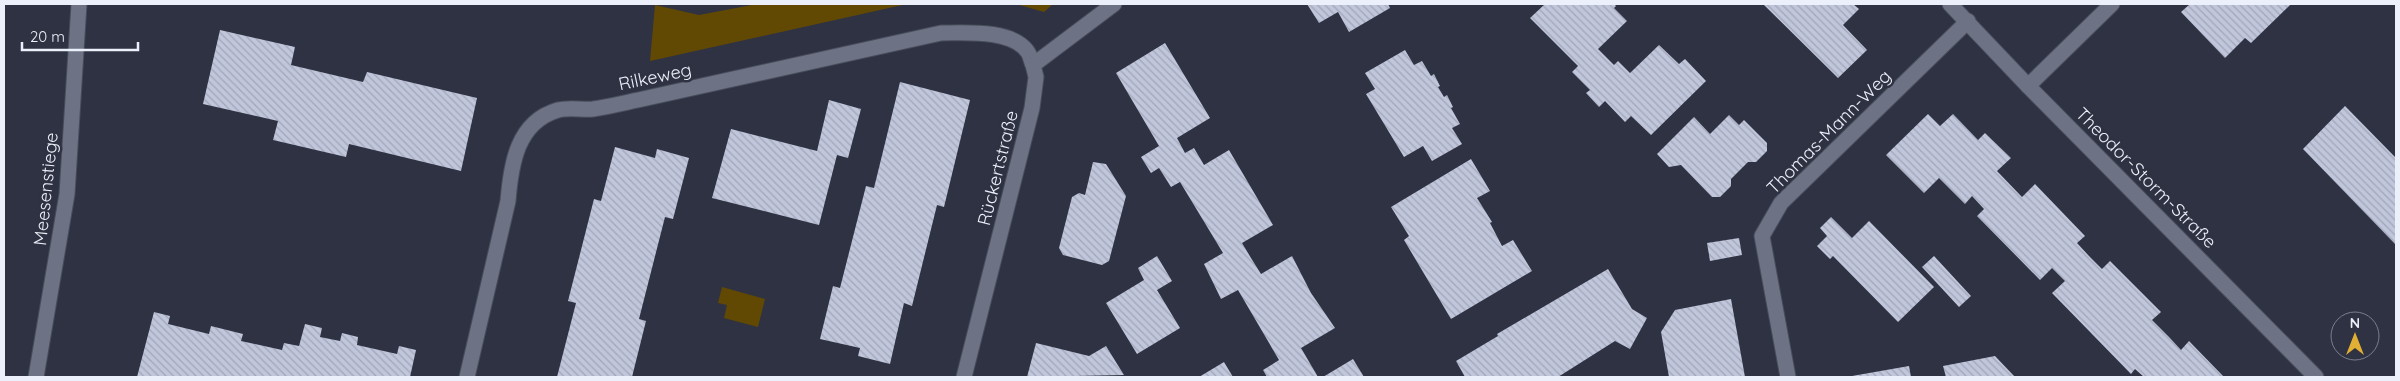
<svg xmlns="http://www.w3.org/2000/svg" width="2400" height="381" viewBox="0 0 2400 381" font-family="Quicksand,sans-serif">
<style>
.green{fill:#624903}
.building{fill:url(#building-back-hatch)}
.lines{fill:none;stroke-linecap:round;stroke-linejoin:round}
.minor-casing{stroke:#494d5b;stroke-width:17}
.minor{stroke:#6d7385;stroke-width:15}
.labels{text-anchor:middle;stroke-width:5;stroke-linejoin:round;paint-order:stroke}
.street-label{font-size:18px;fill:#ecf0fa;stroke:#2e3242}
</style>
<defs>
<pattern id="building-back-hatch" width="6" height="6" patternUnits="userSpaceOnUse" patternTransform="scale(1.25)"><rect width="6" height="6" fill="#c0c6db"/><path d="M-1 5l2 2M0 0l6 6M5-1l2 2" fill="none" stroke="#a2a6b7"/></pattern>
</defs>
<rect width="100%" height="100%" fill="#2e3242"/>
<!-- green -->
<g class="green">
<path d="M 757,4 L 907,4 L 650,61 L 655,5 L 699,15 Z"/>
<path d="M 1016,4 L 1053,4 L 1044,12 Z"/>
<path d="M 722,287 L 765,299 L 758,327 L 724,318 L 727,305 L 718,303 Z"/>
</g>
<!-- building -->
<g class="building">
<path d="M 1307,4 L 1388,4 L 1390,8 L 1349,32 L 1338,12 L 1319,23 Z"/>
<path d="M 1545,4 L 1614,4 L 1616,6 L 1614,8 L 1627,21 L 1598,49 L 1614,65 L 1618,61 L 1630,73 L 1659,45 L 1679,64 L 1685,59 L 1706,81 L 1651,135 L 1631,116 L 1625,122 L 1605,101 L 1599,107 L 1586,93 L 1590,90 L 1572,72 L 1578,66 L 1530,18 Z"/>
<path d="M 1763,4 L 1853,4 L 1859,9 L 1843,25 L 1867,50 L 1838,78 Z"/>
<path d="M 2190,4 L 2291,4 L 2251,43 L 2245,38 L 2225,58 L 2181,12 Z"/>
<path d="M 220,30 L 295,47 L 291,65 L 363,82 L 367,72 L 477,98 L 461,171 L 349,144 L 346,157 L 273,140 L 278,121 L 203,104 Z"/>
<path d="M 1165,43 L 1210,118 L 1177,138 L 1185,153 L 1194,148 L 1204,165 L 1229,150 L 1273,225 L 1242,243 L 1251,258 L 1261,274 L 1292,256 L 1311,293 L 1335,328 L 1301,348 L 1318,377 L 1267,377 L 1263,370 L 1279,360 L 1238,290 L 1221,299 L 1204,264 L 1223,253 L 1180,182 L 1171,187 L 1159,168 L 1151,173 L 1141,157 L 1159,146 L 1116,73 Z"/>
<path d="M 1405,50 L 1414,65 L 1422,61 L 1431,76 L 1434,74 L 1440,86 L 1438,87 L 1444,97 L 1447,95 L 1453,107 L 1451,108 L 1460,124 L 1452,128 L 1462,144 L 1432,161 L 1423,146 L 1404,157 L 1366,94 L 1375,89 L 1365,73 Z"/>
<path d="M 900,82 L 970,100 L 944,207 L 937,205 L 912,306 L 904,303 L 890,364 L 858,356 L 860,348 L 820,339 L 833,286 L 840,288 L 866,186 L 874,188 Z"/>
<path d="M 829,100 L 861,109 L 848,158 L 837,155 L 819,225 L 712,198 L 731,129 L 817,151 Z"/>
<path d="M 2345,106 L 2396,158 L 2396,245 L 2303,149 Z"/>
<path d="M 1928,114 L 1940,126 L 1953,114 L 1978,140 L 1985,133 L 2011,158 L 1997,171 L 2022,197 L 2035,184 L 2085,236 L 2077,243 L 2089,256 L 2102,269 L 2110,261 L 2161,312 L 2152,320 L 2169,337 L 2181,350 L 2189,341 L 2224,377 L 2144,377 L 2135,369 L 2131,374 L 2052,293 L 2065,281 L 2052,268 L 2040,280 L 1977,216 L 1984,209 L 1972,196 L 1965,204 L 1939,178 L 1924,193 L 1886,155 Z"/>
<path d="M 1729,115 L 1739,125 L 1744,120 L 1767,143 L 1767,151 L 1756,162 L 1748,162 L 1731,179 L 1731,186 L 1720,197 L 1712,197 L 1681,165 L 1669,167 L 1657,154 L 1694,117 L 1710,134 Z"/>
<path d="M 615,147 L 655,158 L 657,149 L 689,158 L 673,219 L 665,217 L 639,319 L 646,321 L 632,377 L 557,377 L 576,303 L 568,301 L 594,199 L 601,201 Z"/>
<path d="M 1471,159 L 1490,191 L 1477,198 L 1492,222 L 1490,223 L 1502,246 L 1513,240 L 1532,271 L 1451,319 L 1404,240 L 1409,236 L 1391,207 Z"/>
<path d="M 1093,162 L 1106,164 L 1126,196 L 1109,261 L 1102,265 L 1063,255 L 1059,248 L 1072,197 L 1079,193 L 1085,195 Z"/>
<path d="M 1831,217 L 1852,238 L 1869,221 L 1934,287 L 1898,322 L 1833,256 L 1830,259 L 1817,246 L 1827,236 L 1820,228 Z"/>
<path d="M 1739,238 L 1742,255 L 1710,261 L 1707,243 Z"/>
<path d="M 1157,256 L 1172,281 L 1157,290 L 1180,328 L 1137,354 L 1106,303 L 1144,280 L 1138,268 Z"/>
<path d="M 1934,256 L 1971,296 L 1959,307 L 1922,267 Z"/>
<path d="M 1608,269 L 1632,309 L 1647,318 L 1630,349 L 1615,341 L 1558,377 L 1465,377 L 1456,361 L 1498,336 L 1497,334 Z"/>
<path d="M 1731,299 L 1745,377 L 1669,377 L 1661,332 L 1675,310 Z"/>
<path d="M 154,312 L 170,316 L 168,324 L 209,334 L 211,326 L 243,334 L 241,341 L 282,350 L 284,343 L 299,346 L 305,324 L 322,328 L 320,337 L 340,341 L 342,333 L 358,337 L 357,345 L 397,354 L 399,346 L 416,350 L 410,377 L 137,377 Z"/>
<path d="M 1036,343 L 1089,356 L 1106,346 L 1124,375 L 1027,377 Z"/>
<path d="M 1995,356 L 2015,377 L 1946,377 L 1943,366 Z"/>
<path d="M 1353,359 L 1364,377 L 1323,377 Z"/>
<path d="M 1224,362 L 1233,377 L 1199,377 Z"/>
<path d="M 1909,366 L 1911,377 L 1852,377 L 1852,376 Z"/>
</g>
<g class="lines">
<defs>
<g id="minor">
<path d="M 1950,4 L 2028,86 L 2316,377"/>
<path d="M 2028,86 L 2112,4"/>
<path d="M 36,377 L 67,194 L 79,4"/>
<path d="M 467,377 L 508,201 C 511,164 517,122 558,110 C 569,107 582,110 593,109 C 608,107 623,103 638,100 L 941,33 C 964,33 1011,29 1027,51 C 1030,54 1031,61 1033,65"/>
<path d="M 964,377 L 1032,108 L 1036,77 L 1033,65 L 1114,4"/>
<path d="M 1788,377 L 1762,236 L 1781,203 L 1968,21"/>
</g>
</defs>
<!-- minor casing -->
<use href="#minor" class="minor-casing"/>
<!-- minor -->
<use href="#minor" class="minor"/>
</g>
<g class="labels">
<!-- street labels -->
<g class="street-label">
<text transform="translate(655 77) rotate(-12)" y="6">Rilkeweg</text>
<text transform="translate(1829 132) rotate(-45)" y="6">Thomas-Mann-Weg</text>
<text transform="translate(998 168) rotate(-76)" y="6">Rückertstraße</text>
<text transform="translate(2146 178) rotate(45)" y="6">Theodor-Storm-Straße</text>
<text transform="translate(46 189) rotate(-84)" y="6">Meesenstiege</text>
</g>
</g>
<!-- border -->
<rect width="2400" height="381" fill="none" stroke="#ecf0fa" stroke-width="10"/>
<!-- north arrow -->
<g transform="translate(2355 336)"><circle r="24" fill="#2e3242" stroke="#7a7e8c"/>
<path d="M0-4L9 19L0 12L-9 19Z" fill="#e1af34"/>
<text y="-8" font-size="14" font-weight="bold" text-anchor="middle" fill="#ecf0fa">N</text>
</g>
<!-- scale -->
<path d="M22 42v8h116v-8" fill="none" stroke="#ecf0fa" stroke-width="2.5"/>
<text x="30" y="42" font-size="15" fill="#ecf0fa" stroke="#2e3242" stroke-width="4" paint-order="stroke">20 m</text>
</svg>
